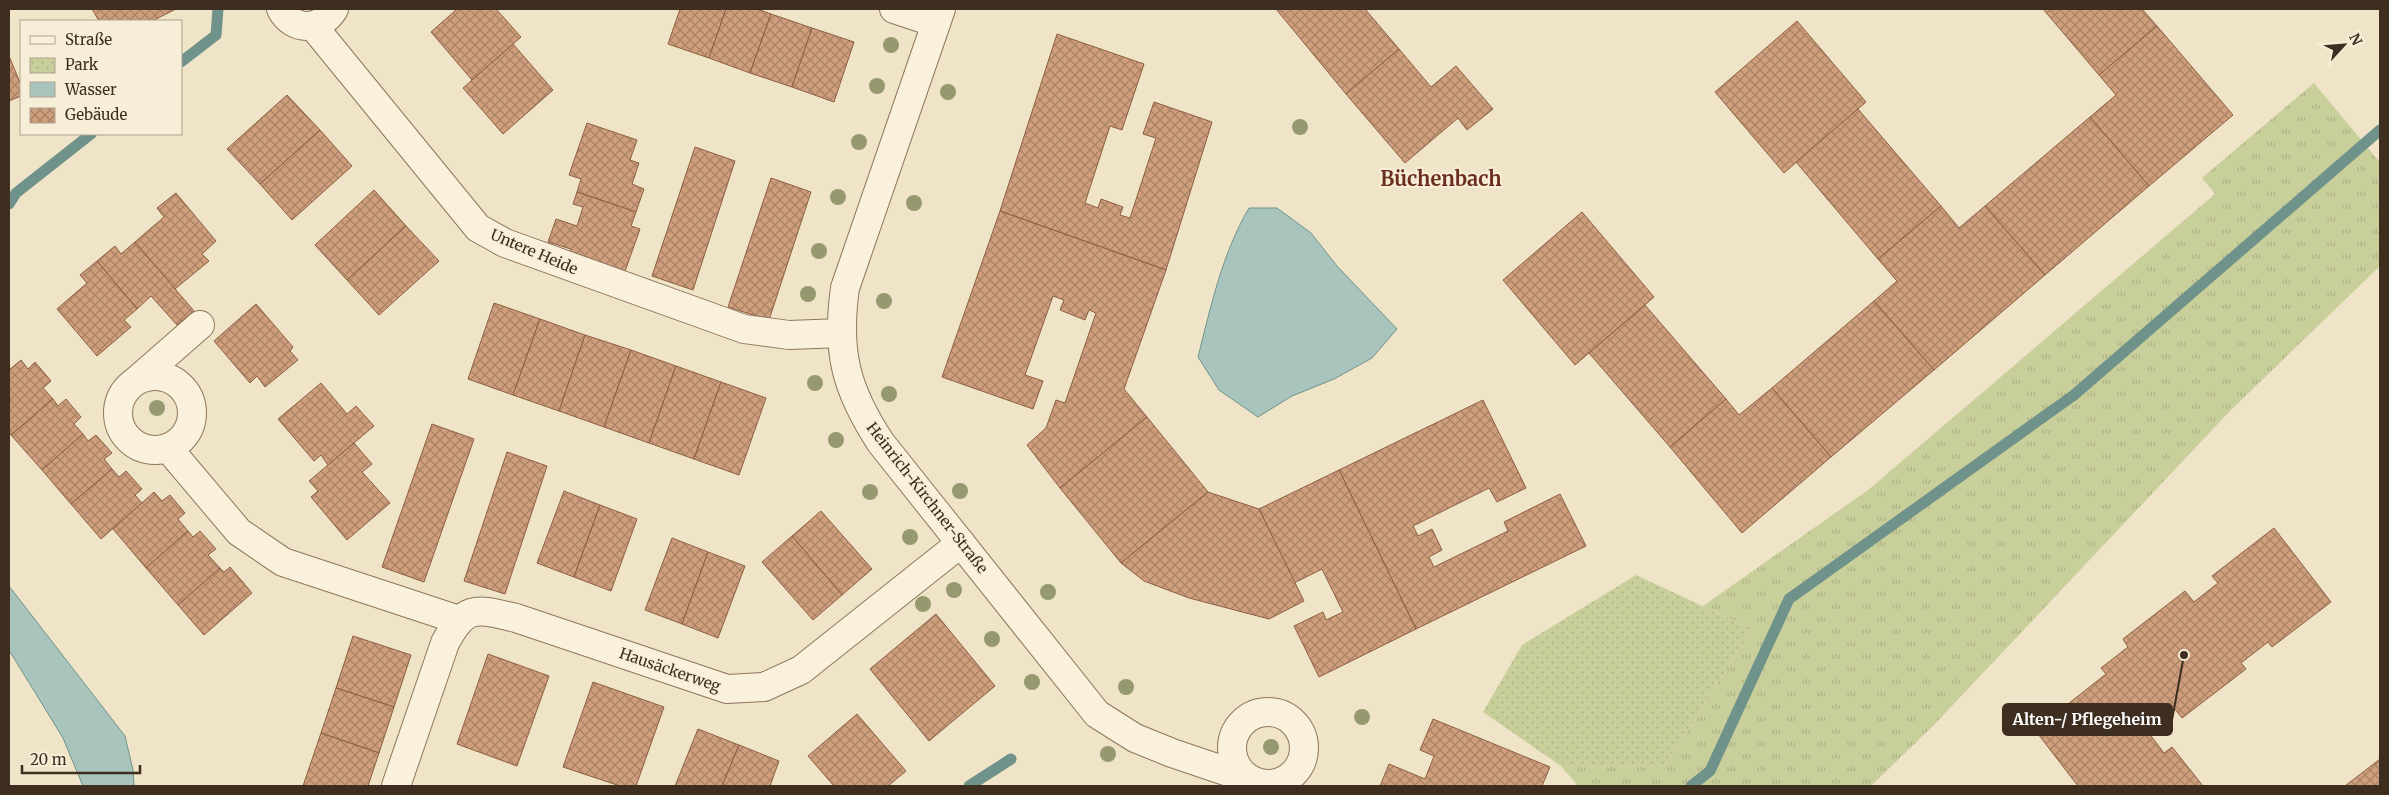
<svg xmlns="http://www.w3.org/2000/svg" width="2389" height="795" viewBox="0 0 2389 795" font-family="Merriweather,serif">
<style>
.grass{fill:url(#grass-tufts)}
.park{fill:url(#park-dots)}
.water{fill:#a9c4bc;stroke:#6f938a}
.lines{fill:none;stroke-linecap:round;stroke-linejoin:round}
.stream{stroke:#6f938a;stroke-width:11}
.building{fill:url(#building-cross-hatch);stroke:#8d5f41}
.street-casing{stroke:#8d765c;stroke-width:30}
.street{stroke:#faf1dc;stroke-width:28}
.tree{fill:#96986f}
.labels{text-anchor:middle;stroke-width:4;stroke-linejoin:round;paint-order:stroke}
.street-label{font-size:15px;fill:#3d2e20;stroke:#f7eed8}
.district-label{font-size:20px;font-weight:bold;fill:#6b2e1e;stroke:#f7eed8}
.leader{fill:none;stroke:#3d2e20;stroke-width:2}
.callout-dot{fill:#3d2e20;stroke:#f7eed8;stroke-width:2}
.callout{fill:#3d2e20;stroke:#3d2e20;stroke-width:2}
.callout-label{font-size:16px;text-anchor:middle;font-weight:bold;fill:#fff}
</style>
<defs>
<pattern id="grass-tufts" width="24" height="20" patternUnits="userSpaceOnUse" patternTransform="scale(1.25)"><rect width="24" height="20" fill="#c9cf9b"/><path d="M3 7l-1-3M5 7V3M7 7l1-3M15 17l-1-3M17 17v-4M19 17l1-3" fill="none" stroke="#aeb285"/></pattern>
<pattern id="park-dots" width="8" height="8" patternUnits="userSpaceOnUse" patternTransform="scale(1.25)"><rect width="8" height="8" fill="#c9cf9b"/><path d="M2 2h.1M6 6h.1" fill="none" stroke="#aeb285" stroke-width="1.8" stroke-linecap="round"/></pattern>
<pattern id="building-cross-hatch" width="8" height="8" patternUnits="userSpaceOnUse" patternTransform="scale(1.25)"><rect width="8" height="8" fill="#cf9f7d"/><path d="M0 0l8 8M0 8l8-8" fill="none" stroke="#a98266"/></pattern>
</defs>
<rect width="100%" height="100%" fill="#f0e4c8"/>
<!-- grass -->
<path class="grass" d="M 2314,83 L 2378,160 L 2380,158 L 2380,266 L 2230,411 L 1933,726 L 1871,786 L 1578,786 L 1561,766 L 1664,767 L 1752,629 L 1703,606 L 1868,490 L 2215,194 L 2202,178 Z"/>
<!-- park -->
<path class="park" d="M 1636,575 L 1752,629 L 1664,767 L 1561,766 L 1483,712 L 1522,645 Z"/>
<!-- water -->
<g class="water">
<path d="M 1249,208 L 1277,208 L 1311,233 L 1337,266 L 1397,329 L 1372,358 L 1334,379 L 1292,396 L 1258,417 L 1219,390 L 1198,357 C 1211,306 1222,254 1249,208 Z"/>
<path d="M 9,586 L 125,736 L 133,770 L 134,786 L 83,786 L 63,738 L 9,650 Z"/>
</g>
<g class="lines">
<!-- stream -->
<g class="stream">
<path d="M 181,62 L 216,35 L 218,9"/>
<path d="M 9,204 L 16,193 L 91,134"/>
<path d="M 969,786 L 1011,759"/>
<path d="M 1691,786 L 1710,771 L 1789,599 L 2074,395 L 2380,130"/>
</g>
</g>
<!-- building -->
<g class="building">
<path d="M 92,9 L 176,9 L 152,21 L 99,21 Z"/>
<path d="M 457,9 L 496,9 L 521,37 L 472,80 L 431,32 Z"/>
<path d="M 680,9 L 726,9 L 709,58 L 668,44 Z"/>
<path d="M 726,9 L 757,9 L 771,14 L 750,73 L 709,58 Z"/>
<path d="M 1276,9 L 1365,9 L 1399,49 L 1346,94 Z"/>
<path d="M 2043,9 L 2142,9 L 2157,26 L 2099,75 Z"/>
<path d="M 771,14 L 812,28 L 792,87 L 750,73 Z"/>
<path d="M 1797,21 L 1866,102 L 1784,173 L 1715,92 Z"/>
<path d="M 2157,26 L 2233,115 L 2149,186 L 2090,117 L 2116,95 L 2099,75 Z"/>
<path d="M 812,28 L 854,42 L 834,102 L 792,87 Z"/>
<path d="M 1057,34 L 1144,64 L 1122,130 L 1110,126 L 1085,203 L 1098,208 L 1101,199 L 1123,207 L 1120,215 L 1130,218 L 1156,138 L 1143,134 L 1154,102 L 1212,122 L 1166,270 L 1000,211 Z"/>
<path d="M 513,44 L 553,90 L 503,134 L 463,88 Z"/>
<path d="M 1399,49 L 1431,87 L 1456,66 L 1493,109 L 1467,130 L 1458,118 L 1405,163 L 1346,94 Z"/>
<path d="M 9,56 L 21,85 L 21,96 L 9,101 Z"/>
<path d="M 287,95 L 320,130 L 260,184 L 227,149 Z"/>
<path d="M 1858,109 L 1941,206 L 1878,259 L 1796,162 Z"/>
<path d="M 2090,117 L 2149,186 L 2045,275 L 1985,206 Z"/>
<path d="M 587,123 L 637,140 L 630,160 L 639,163 L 632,184 L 644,189 L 636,212 L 577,192 L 581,179 L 569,175 Z"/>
<path d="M 320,130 L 352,166 L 292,220 L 260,184 Z"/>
<path d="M 695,147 L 735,161 L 693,290 L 652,276 Z"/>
<path d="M 771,178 L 811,192 L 769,320 L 728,307 Z"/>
<path d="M 374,190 L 406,226 L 347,280 L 315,245 Z"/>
<path d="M 577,192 L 636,212 L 631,226 L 640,229 L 623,277 L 568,258 L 571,249 L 548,242 L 556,219 L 577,226 L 583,207 L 573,204 Z"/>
<path d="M 176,193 L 216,241 L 202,254 L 209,261 L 175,289 L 135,242 L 164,217 L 157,208 Z"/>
<path d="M 1941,206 L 1959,228 L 1985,206 L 2045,275 L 1934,370 L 1874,301 L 1897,281 L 1878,259 Z"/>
<path d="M 1000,211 L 1166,270 L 1124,389 L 1147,417 L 1060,488 L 1027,445 L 1046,428 L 1056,400 L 1065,403 L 1096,313 L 1089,310 L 1085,320 L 1060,310 L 1064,300 L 1053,296 L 1025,375 L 1043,381 L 1033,409 L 942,377 Z"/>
<path d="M 1582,212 L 1654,297 L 1575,365 L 1503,280 Z"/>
<path d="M 406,226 L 439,261 L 379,315 L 347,280 Z"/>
<path d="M 135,242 L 194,311 L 177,325 L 151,296 L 137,309 L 97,261 L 115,246 L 121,254 Z"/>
<path d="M 97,261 L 137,309 L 124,320 L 131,327 L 97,356 L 57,309 L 87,283 L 80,275 Z"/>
<path d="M 1874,301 L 1934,370 L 1831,457 L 1772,388 Z"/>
<path d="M 494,303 L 540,319 L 513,395 L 468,379 Z"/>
<path d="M 256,304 L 293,347 L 290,351 L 298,360 L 265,387 L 257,376 L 250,383 L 214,341 Z"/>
<path d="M 1645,305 L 1726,399 L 1670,447 L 1589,353 Z"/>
<path d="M 540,319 L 585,335 L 559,411 L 513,395 Z"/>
<path d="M 585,335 L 631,350 L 604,427 L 559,411 Z"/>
<path d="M 631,350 L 676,366 L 649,443 L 604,427 Z"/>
<path d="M 21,360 L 28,369 L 35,362 L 51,381 L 43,388 L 53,399 L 11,435 L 9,432 L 9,370 Z"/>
<path d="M 676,366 L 721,382 L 694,459 L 649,443 Z"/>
<path d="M 721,382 L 766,398 L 739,475 L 694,459 Z"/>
<path d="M 321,383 L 347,414 L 356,406 L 374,426 L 328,465 L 321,455 L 314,461 L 278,419 Z"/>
<path d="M 1772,388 L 1831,457 L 1742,533 L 1670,447 L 1726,399 L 1739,415 Z"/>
<path d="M 53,399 L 58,406 L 66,399 L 81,417 L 74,424 L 83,434 L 42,470 L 11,435 Z"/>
<path d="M 1483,400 L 1526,488 L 1497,502 L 1489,488 L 1413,526 L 1418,536 L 1432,529 L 1442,550 L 1429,557 L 1434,567 L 1508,531 L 1504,522 L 1560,494 L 1586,546 L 1416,629 L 1339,470 Z"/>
<path d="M 1147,417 L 1208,492 L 1121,563 L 1060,488 Z"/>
<path d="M 432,424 L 474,439 L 424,582 L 382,567 Z"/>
<path d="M 83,434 L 88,441 L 96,435 L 112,453 L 104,459 L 112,469 L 71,504 L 42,470 Z"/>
<path d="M 354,443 L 372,464 L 362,472 L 390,503 L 347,540 L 311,497 L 318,491 L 309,481 Z"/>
<path d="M 507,452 L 547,466 L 505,594 L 464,581 Z"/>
<path d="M 112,469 L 119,477 L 126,471 L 142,489 L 135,495 L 142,503 L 101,539 L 71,504 Z"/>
<path d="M 1339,470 L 1416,629 L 1319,677 L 1294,626 L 1323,612 L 1326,620 L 1343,612 L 1322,569 L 1294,583 L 1259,509 Z"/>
<path d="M 564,491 L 600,505 L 574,577 L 537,563 Z"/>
<path d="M 154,492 L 162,501 L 170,495 L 185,513 L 178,519 L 188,531 L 146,568 L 113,529 Z"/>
<path d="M 1208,492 L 1259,509 L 1304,601 L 1269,619 L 1189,598 L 1144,581 L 1121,563 Z"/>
<path d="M 600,505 L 637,519 L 611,591 L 574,577 Z"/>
<path d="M 821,511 L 872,569 L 842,595 L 792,536 Z"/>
<path d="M 2274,528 L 2331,602 L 2272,647 L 2268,642 L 2241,663 L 2246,669 L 2182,718 L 2170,703 L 2142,724 L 2164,753 L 2172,747 L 2203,786 L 2078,786 L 2035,730 L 2106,674 L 2101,668 L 2128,647 L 2123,639 L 2185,591 L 2194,602 L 2218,583 L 2212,576 Z"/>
<path d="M 188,531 L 193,537 L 200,531 L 216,549 L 208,555 L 220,568 L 178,605 L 146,568 Z"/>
<path d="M 792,536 L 842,595 L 813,620 L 762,562 Z"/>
<path d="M 672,538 L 708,552 L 682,624 L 645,610 Z"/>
<path d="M 708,552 L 745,566 L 718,638 L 682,624 Z"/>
<path d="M 230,567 L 252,593 L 204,635 L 178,605 L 220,568 L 224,572 Z"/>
<path d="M 936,614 L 995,686 L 929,741 L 870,669 Z"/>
<path d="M 353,636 L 411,655 L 394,707 L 336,688 Z"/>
<path d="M 488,654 L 549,676 L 517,766 L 457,744 Z"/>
<path d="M 593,682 L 664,707 L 636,786 L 620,786 L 563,767 Z"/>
<path d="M 336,688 L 394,707 L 379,753 L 321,733 Z"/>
<path d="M 857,714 L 906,771 L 888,786 L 834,786 L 808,756 Z"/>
<path d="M 1433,719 L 1550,767 L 1542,786 L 1380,786 L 1389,764 L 1425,779 L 1434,756 L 1420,750 Z"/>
<path d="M 698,729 L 739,745 L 722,786 L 675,786 Z"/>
<path d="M 321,733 L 379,753 L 368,786 L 303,786 Z"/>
<path d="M 739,745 L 779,761 L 770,786 L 722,786 Z"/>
<path d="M 2380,759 L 2380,786 L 2345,786 Z"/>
</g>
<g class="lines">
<defs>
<g id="street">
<path d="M 281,9 C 293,32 321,31 334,9"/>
<path d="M 894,9 L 936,23"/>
<path d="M 941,9 L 845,288 C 836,352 846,390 881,443 L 1097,714 L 1135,738 L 1172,753 L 1249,779"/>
<path d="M 313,26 L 478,228 L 505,243 L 744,329 L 789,335 L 842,333"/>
<circle cx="155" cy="413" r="37"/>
<path d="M 137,380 L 200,325"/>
<path d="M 168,448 L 239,532 L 283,562 L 459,620"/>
<circle cx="1268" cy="748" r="36"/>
<path d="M 396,786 L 445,643 C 466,603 477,609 516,618 L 727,689 L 764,687 L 801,670 L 961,543"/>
</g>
</defs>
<!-- street casing -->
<use href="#street" class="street-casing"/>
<!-- street -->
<use href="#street" class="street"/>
</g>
<!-- trees -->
<g class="tree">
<circle cx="891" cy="45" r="8"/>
<circle cx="877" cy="86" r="8"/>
<circle cx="948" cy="92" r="8"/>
<circle cx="1300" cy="127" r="8"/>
<circle cx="859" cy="142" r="8"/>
<circle cx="838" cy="197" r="8"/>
<circle cx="914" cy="203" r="8"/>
<circle cx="819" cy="251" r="8"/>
<circle cx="808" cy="294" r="8"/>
<circle cx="884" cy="301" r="8"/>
<circle cx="815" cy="383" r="8"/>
<circle cx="889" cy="394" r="8"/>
<circle cx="157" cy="408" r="8"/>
<circle cx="836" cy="440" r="8"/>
<circle cx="960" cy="491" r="8"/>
<circle cx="870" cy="492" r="8"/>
<circle cx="910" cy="537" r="8"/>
<circle cx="954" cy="590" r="8"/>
<circle cx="1048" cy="592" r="8"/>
<circle cx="923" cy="604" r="8"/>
<circle cx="992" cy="639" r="8"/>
<circle cx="1032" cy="682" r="8"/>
<circle cx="1126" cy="687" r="8"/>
<circle cx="1362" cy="717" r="8"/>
<circle cx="1271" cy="747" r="8"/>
<circle cx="1108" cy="754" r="8"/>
</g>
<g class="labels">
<!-- street labels -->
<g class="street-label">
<text transform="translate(534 252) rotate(23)" y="5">Untere Heide</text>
<text transform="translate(927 498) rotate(52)" y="5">Heinrich-Kirchner-Straße</text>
<text transform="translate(670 670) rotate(19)" y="5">Hausäckerweg</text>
</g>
<!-- district labels -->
<g class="district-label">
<text x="1441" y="186">Büchenbach</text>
</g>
</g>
<!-- callouts -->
<path class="leader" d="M2184 655L2172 720"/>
<circle class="callout-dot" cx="2184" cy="655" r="5"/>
<rect class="callout" x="2003" y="704" width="169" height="31" rx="5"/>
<g class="callout-label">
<text x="2087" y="725">Alten-/ Pflegeheim</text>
</g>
<!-- border -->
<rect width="2389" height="795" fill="none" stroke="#3d2e20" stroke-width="20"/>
<!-- legend -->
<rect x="20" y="20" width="162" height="115" fill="#f7eed8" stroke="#ada18e"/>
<rect x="30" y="36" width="25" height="8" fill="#faf1dc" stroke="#ada18e"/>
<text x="65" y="45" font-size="15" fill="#3d2e20">Straße</text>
<rect x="30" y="58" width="25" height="15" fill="url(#park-dots)" stroke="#ada18e"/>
<text x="65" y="70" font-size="15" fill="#3d2e20">Park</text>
<rect x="30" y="82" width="25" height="15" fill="#a9c4bc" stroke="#ada18e"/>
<text x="65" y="95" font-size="15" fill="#3d2e20">Wasser</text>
<rect x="30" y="108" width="25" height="15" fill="url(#building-cross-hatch)" stroke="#ada18e"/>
<text x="65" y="120" font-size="15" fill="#3d2e20">Gebäude</text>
<!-- north arrow -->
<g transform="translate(2344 45) rotate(64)" stroke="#f7eed8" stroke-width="4" paint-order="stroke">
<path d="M0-4L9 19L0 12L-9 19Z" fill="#3d2e20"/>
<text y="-8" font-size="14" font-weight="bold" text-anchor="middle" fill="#3d2e20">N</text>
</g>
<!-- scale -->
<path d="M22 765v8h118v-8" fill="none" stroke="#3d2e20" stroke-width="2.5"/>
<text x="30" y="765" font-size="15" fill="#3d2e20" stroke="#f7eed8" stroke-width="4" paint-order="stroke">20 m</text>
</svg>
